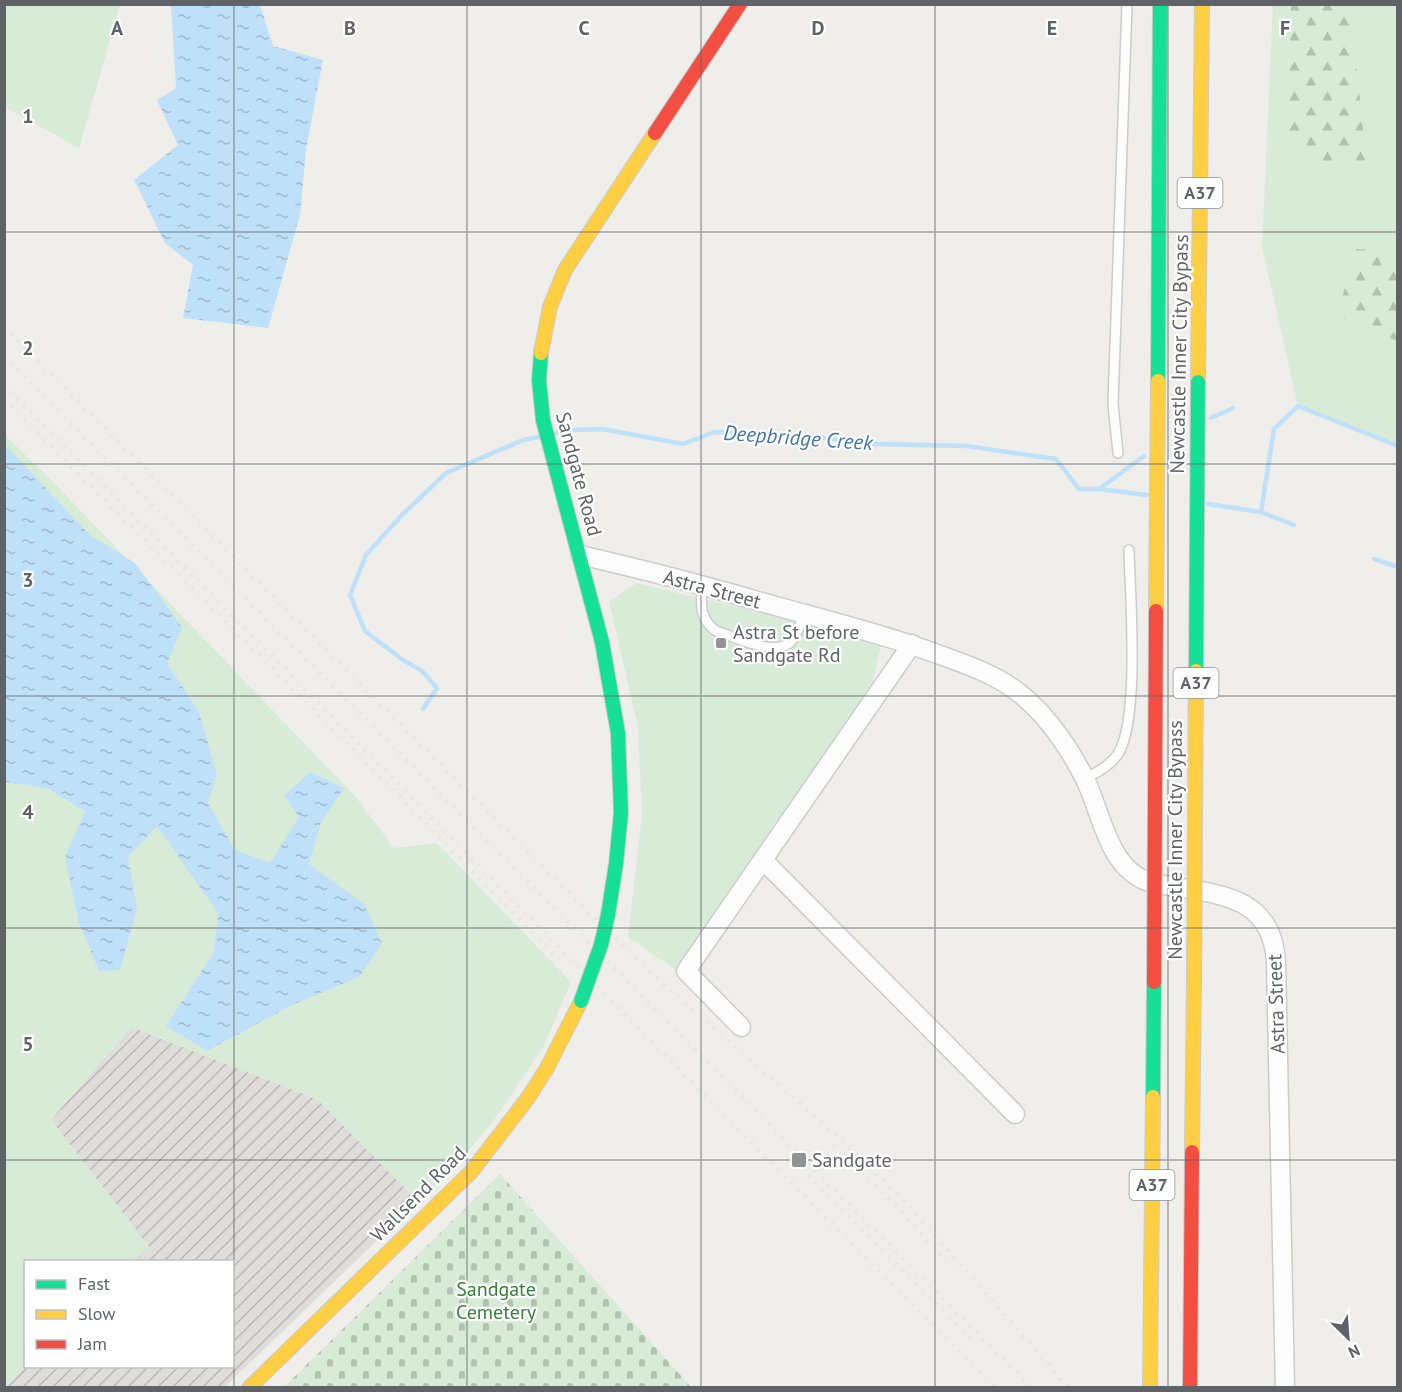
<svg xmlns="http://www.w3.org/2000/svg" width="1402" height="1392" viewBox="0 0 1402 1392" font-family="'PT Sans',sans-serif">
<style>
.industrial{fill:url(#industrial-furrows)}
.grass{fill:#d8ebd6}
.forest{fill:url(#forest-firs)}
.cemetery{fill:url(#cemetery-stones)}
.water{fill:url(#water-ripples)}
.lines{fill:none;stroke-linecap:round;stroke-linejoin:round}
.stream{stroke:#bfe0f9;stroke-width:4.5}
.lane-casing{stroke:#cbcccc;stroke-width:12}
.street-casing{stroke:#cbcccc;stroke-width:21}
.fast-casing{stroke:#cacacb;stroke-width:16}
.slow-casing{stroke:#cacacb;stroke-width:16}
.jam-casing{stroke:#cacacb;stroke-width:16}
.lane{stroke:#fdfcfc;stroke-width:9}
.street{stroke:#fdfcfc;stroke-width:18}
.fast{stroke:#16e098;stroke-width:14}
.slow{stroke:#ffcf43;stroke-width:14}
.jam{stroke:#f24e42;stroke-width:14}
.rail{stroke:#e4e4e4;stroke-width:4.5;stroke-dasharray:1.5 8;stroke-linecap:butt}
.fast-bridge-casing{stroke:#cacacb;stroke-width:16;stroke-linecap:butt}
.slow-bridge-casing{stroke:#cacacb;stroke-width:16;stroke-linecap:butt}
.jam-bridge-casing{stroke:#cacacb;stroke-width:16;stroke-linecap:butt}
.fast-bridge{stroke:#16e098;stroke-width:14}
.slow-bridge{stroke:#ffcf43;stroke-width:14}
.jam-bridge{stroke:#f24e42;stroke-width:14}
.grid{fill:none;stroke:#5f6368;stroke-width:1.5;stroke-opacity:0.55}
.poi-dot{fill:#919496;stroke:#fff;stroke-width:2}
.labels{text-anchor:middle;stroke-width:4.5;stroke-linejoin:round;paint-order:stroke}
.shield{fill:#fff;stroke:#8f9295;stroke-width:1.5}
.shield-label{font-size:18px;font-weight:bold;fill:#5f6368}
.street-label{font-size:20px;fill:#5f6368;stroke:#fff}
.poi-label{font-size:20px;fill:#5f6368;stroke:#fff;text-anchor:start}
.park-label{font-size:20px;fill:#348238;stroke:#fff}
.water-label{font-size:21px;font-style:italic;fill:#4174aa;stroke:#fff}
.grid-label{font-size:20px;text-anchor:middle;font-weight:bold;fill:#5f6368;stroke:#fff;stroke-width:4.5;stroke-linejoin:round;paint-order:stroke}
</style>
<defs>
<pattern id="industrial-furrows" width="10" height="10" patternUnits="userSpaceOnUse" patternTransform="scale(1.5)"><rect width="10" height="10" fill="#dfddda"/><path d="M-1 1l2-2M0 10L10 0M9 11l2-2" fill="none" stroke="#b8b7b5"/></pattern>
<pattern id="forest-firs" width="22" height="20" patternUnits="userSpaceOnUse" patternTransform="scale(1.5)"><rect width="22" height="20" fill="#d8ebd6"/><path d="M5 1l3.5 6h-7zM16 11l3.5 6h-7z" fill="#b2c2b1"/></pattern>
<pattern id="cemetery-stones" width="16" height="16" patternUnits="userSpaceOnUse" patternTransform="scale(1.5)"><rect width="16" height="16" fill="#d8ebd6"/><path d="M2 7V4a2 2 0 0 1 4 0v3zM10 15v-3a2 2 0 0 1 4 0v3z" fill="#b2c2b1"/></pattern>
<pattern id="water-ripples" width="26" height="14" patternUnits="userSpaceOnUse" patternTransform="scale(1.5)"><rect width="26" height="14" fill="#bfe0f9"/><path d="M2 4q2-2 4 0t4 0M15 11q2-2 4 0t4 0" fill="none" stroke="#9eb9cd"/></pattern>
</defs>
<rect width="100%" height="100%" fill="#efeeea"/>
<!-- industrial -->
<path class="industrial" d="M 131,1027 L 317,1099 L 418,1201 L 225,1387 L 5,1388 L 26,1367 L 232,1366 L 232,1262 L 134,1261 L 149,1247 L 51,1120 Z"/>
<!-- grass -->
<g class="grass">
<path d="M 4,5 L 120,5 L 79,148 L 5,107 Z"/>
<path d="M 1273,5 L 1397,5 L 1397,446 L 1298,406 L 1262,247 Z"/>
<path d="M 4,434 L 58,487 L 355,796 L 394,848 L 437,843 L 571,982 L 544,1046 L 494,1120 L 456,1166 L 418,1201 L 317,1099 L 131,1027 L 51,1120 L 149,1247 L 134,1261 L 26,1262 L 26,1367 L 5,1388 Z"/>
<path d="M 637,583 L 882,642 L 872,683 L 676,970 L 628,937 L 642,815 L 638,727 L 609,601 Z"/>
</g>
<!-- forest -->
<g class="forest">
<path d="M 1291,5 L 1355,5 L 1353,29 L 1366,160 L 1318,168 L 1287,146 Z"/>
<path d="M 1356,249 L 1397,251 L 1397,341 L 1337,315 Z"/>
</g>
<!-- cemetery -->
<path class="cemetery" d="M 500,1174 L 691,1387 L 284,1387 Z"/>
<!-- water -->
<g class="water">
<path d="M 171,5 L 260,5 L 273,46 L 323,60 L 306,149 L 300,215 L 268,328 L 183,318 L 193,265 L 165,243 L 134,180 L 178,145 L 157,100 L 176,88 Z"/>
<path d="M 5,445 L 90,535 L 135,563 L 182,627 L 167,663 L 199,712 L 217,775 L 208,803 L 235,850 L 270,863 L 299,817 L 284,796 L 310,772 L 344,788 L 321,822 L 309,864 L 365,905 L 382,943 L 359,977 L 294,1004 L 207,1051 L 166,1026 L 214,952 L 218,913 L 157,826 L 128,857 L 137,907 L 120,970 L 99,971 L 79,923 L 65,857 L 85,811 L 47,788 L 5,782 Z"/>
</g>
<g class="lines">
<!-- stream -->
<g class="stream">
<path d="M 1211,418 L 1233,408"/>
<path d="M 556,433 L 572,430 L 603,429 L 683,444 L 715,432 L 789,434 L 876,444 L 967,446 L 1056,459 L 1079,489 L 1099,489"/>
<path d="M 1144,456 L 1099,489 L 1147,495"/>
<path d="M 1208,504 L 1261,512 L 1274,429 L 1298,406 L 1398,446"/>
<path d="M 1261,512 L 1294,525"/>
<path d="M 1374,559 L 1398,567"/>
<path d="M 423,709 L 437,688 L 421,670 L 403,660 L 365,631 L 350,595 L 366,555 L 402,515 L 446,473 L 523,440 L 539,437"/>
</g>
<defs>
<g id="lane">
<path d="M 1118,453 L 1113,404 L 1127,4"/>
<path d="M 702,585 C 701,604 699,619 716,631 C 735,637 778,659 792,640 C 798,633 801,623 804,614"/>
<path d="M 1085,779 C 1097,772 1110,766 1118,754 C 1140,719 1130,595 1129,550"/>
</g>
<g id="street">
<path d="M 581,555 C 621,565 661,574 700,585 C 735,594 770,605 805,614 C 852,627 895,638 940,655 C 968,665 994,674 1018,692 C 1046,714 1068,746 1084,777 C 1102,812 1107,868 1149,882 C 1203,895 1272,887 1276,962 L 1285,1388"/>
<path d="M 763,860 L 1015,1114"/>
<path d="M 741,1027 L 686,971 L 912,644"/>
</g>
<g id="fast">
<path d="M 541,353 L 539,380 L 543,420 L 602,642 L 618,733 L 621,813 L 616,864 L 608,915"/>
<path d="M 1158,381 L 1160,4"/>
<path d="M 1153,1097 L 1154,982"/>
</g>
<g id="slow">
<path d="M 541,353 L 550,307 L 565,270 L 655,133"/>
<path d="M 1198,382 L 1202,4"/>
<path d="M 1192,1152 L 1194,983"/>
<path d="M 249,1388 L 471,1172 L 528,1098 L 547,1068 L 581,1001"/>
<path d="M 1150,1388 L 1153,1097"/>
</g>
<g id="jam">
<path d="M 655,133 L 740,4"/>
<path d="M 1190,1388 L 1192,1152"/>
</g>
</defs>
<!-- lane casing -->
<use href="#lane" class="lane-casing"/>
<!-- street casing -->
<use href="#street" class="street-casing"/>
<!-- fast casing -->
<use href="#fast" class="fast-casing"/>
<!-- slow casing -->
<use href="#slow" class="slow-casing"/>
<!-- jam casing -->
<use href="#jam" class="jam-casing"/>
<!-- lane -->
<use href="#lane" class="lane"/>
<!-- street -->
<use href="#street" class="street"/>
<!-- fast -->
<use href="#fast" class="fast"/>
<!-- slow -->
<use href="#slow" class="slow"/>
<!-- jam -->
<use href="#jam" class="jam"/>
<!-- rail -->
<g class="rail">
<path d="M 4,327 L 553,877 L 651,973 L 853,1150 L 906,1203 L 1069,1388"/>
<path d="M 4,356 L 1032,1388"/>
<path d="M 4,385 C 336,718 662,1056 996,1388"/>
<path d="M 4,399 L 395,792 L 559,960"/>
<path d="M 834,1145 L 895,1205 L 947,1262"/>
<path d="M 808,1176 L 971,1339"/>
</g>
<defs>
<g id="fast-bridge">
<path d="M 1196,671 L 1198,382"/>
<path d="M 581,1001 L 601,945 L 608,915"/>
</g>
<g id="slow-bridge">
<path d="M 1156,611 L 1158,381"/>
<path d="M 1194,983 L 1196,671"/>
</g>
<path id="jam-bridge" d="M 1154,982 L 1156,611"/>
</defs>
<!-- fast-bridge casing -->
<use href="#fast-bridge" class="fast-bridge-casing"/>
<!-- slow-bridge casing -->
<use href="#slow-bridge" class="slow-bridge-casing"/>
<!-- jam-bridge casing -->
<use href="#jam-bridge" class="jam-bridge-casing"/>
<!-- fast-bridge -->
<use href="#fast-bridge" class="fast-bridge"/>
<!-- slow-bridge -->
<use href="#slow-bridge" class="slow-bridge"/>
<!-- jam-bridge -->
<use href="#jam-bridge" class="jam-bridge"/>
</g>
<!-- grid -->
<path class="grid" d="M 234,4 L 234,1388M 467,4 L 467,1388M 701,4 L 701,1388M 935,4 L 935,1388M 1168,4 L 1168,1388M 4,232 L 1398,232M 4,464 L 1398,464M 4,696 L 1398,696M 4,928 L 1398,928M 4,1160 L 1398,1160"/>
<!-- markers -->
<g class="poi-dot">
<rect x="715" y="637" width="12" height="12" rx="3"/>
<rect x="791" y="1152" width="16" height="16" rx="3"/>
</g>
<g class="labels">
<!-- shield labels -->
<g class="shield">
<rect x="1177.5" y="178" width="45" height="30" rx="4.5"/>
<rect x="1173.5" y="668" width="45" height="30" rx="4.5"/>
<rect x="1129.5" y="1170" width="45" height="30" rx="4.5"/>
</g>
<g class="shield-label">
<text x="1200" y="199">A37</text>
<text x="1196" y="689">A37</text>
<text x="1152" y="1191">A37</text>
</g>
<!-- street labels -->
<g class="street-label">
<text transform="translate(1179 354) rotate(-89)" y="7">Newcastle Inner City Bypass</text>
<text transform="translate(579 474) rotate(75)" y="7">Sandgate Road</text>
<text transform="translate(712 589) rotate(15)" y="7">Astra Street</text>
<text transform="translate(1175 840) rotate(-90)" y="7">Newcastle Inner City Bypass</text>
<text transform="translate(1276 1004) rotate(-92)" y="7">Astra Street</text>
<text transform="translate(418 1194) rotate(-45)" y="7">Wallsend Road</text>
</g>
<!-- poi labels -->
<g class="poi-label">
<text x="733" y="639">Astra St before<tspan x="733" dy="23">Sandgate Rd</tspan></text>
<text x="812" y="1167">Sandgate</text>
</g>
<!-- park labels -->
<g class="park-label">
<text x="496" y="1296">Sandgate<tspan x="496" dy="23">Cemetery</tspan></text>
</g>
<!-- water labels -->
<g class="water-label">
<text transform="translate(798 438) rotate(4)" y="7">Deepbridge Creek</text>
</g>
</g>
<g class="grid-label">
<text x="117" y="35">A</text>
<text x="350" y="35">B</text>
<text x="584" y="35">C</text>
<text x="818" y="35">D</text>
<text x="1052" y="35">E</text>
<text x="1285" y="35">F</text>
<text x="28" y="123">1</text>
<text x="28" y="355">2</text>
<text x="28" y="587">3</text>
<text x="28" y="819">4</text>
<text x="28" y="1051">5</text>
</g>
<!-- border -->
<rect width="1402" height="1392" fill="none" stroke="#5f6368" stroke-width="12"/>
<!-- legend -->
<rect x="24" y="1260" width="210" height="108" fill="#ffffff" stroke="#bfc1c3" stroke-width="1.5"/>
<rect x="36" y="1280" width="30" height="9" fill="#16e098" stroke="#bfc1c3" stroke-width="1.5"/>
<text x="78" y="1290" font-size="18" fill="#5f6368">Fast</text>
<rect x="36" y="1310" width="30" height="9" fill="#ffcf43" stroke="#bfc1c3" stroke-width="1.5"/>
<text x="78" y="1320" font-size="18" fill="#5f6368">Slow</text>
<rect x="36" y="1340" width="30" height="9" fill="#f24e42" stroke="#bfc1c3" stroke-width="1.5"/>
<text x="78" y="1350" font-size="18" fill="#5f6368">Jam</text>
<!-- north arrow -->
<g transform="translate(1348 1338) rotate(155)" stroke="#ffffff" stroke-width="4.5" paint-order="stroke">
<path d="M0-4.5L10 22L0 15L-10 22Z" fill="#5f6368"/>
<text y="-9" font-size="16" font-weight="bold" text-anchor="middle" fill="#5f6368">N</text>
</g>
</svg>
